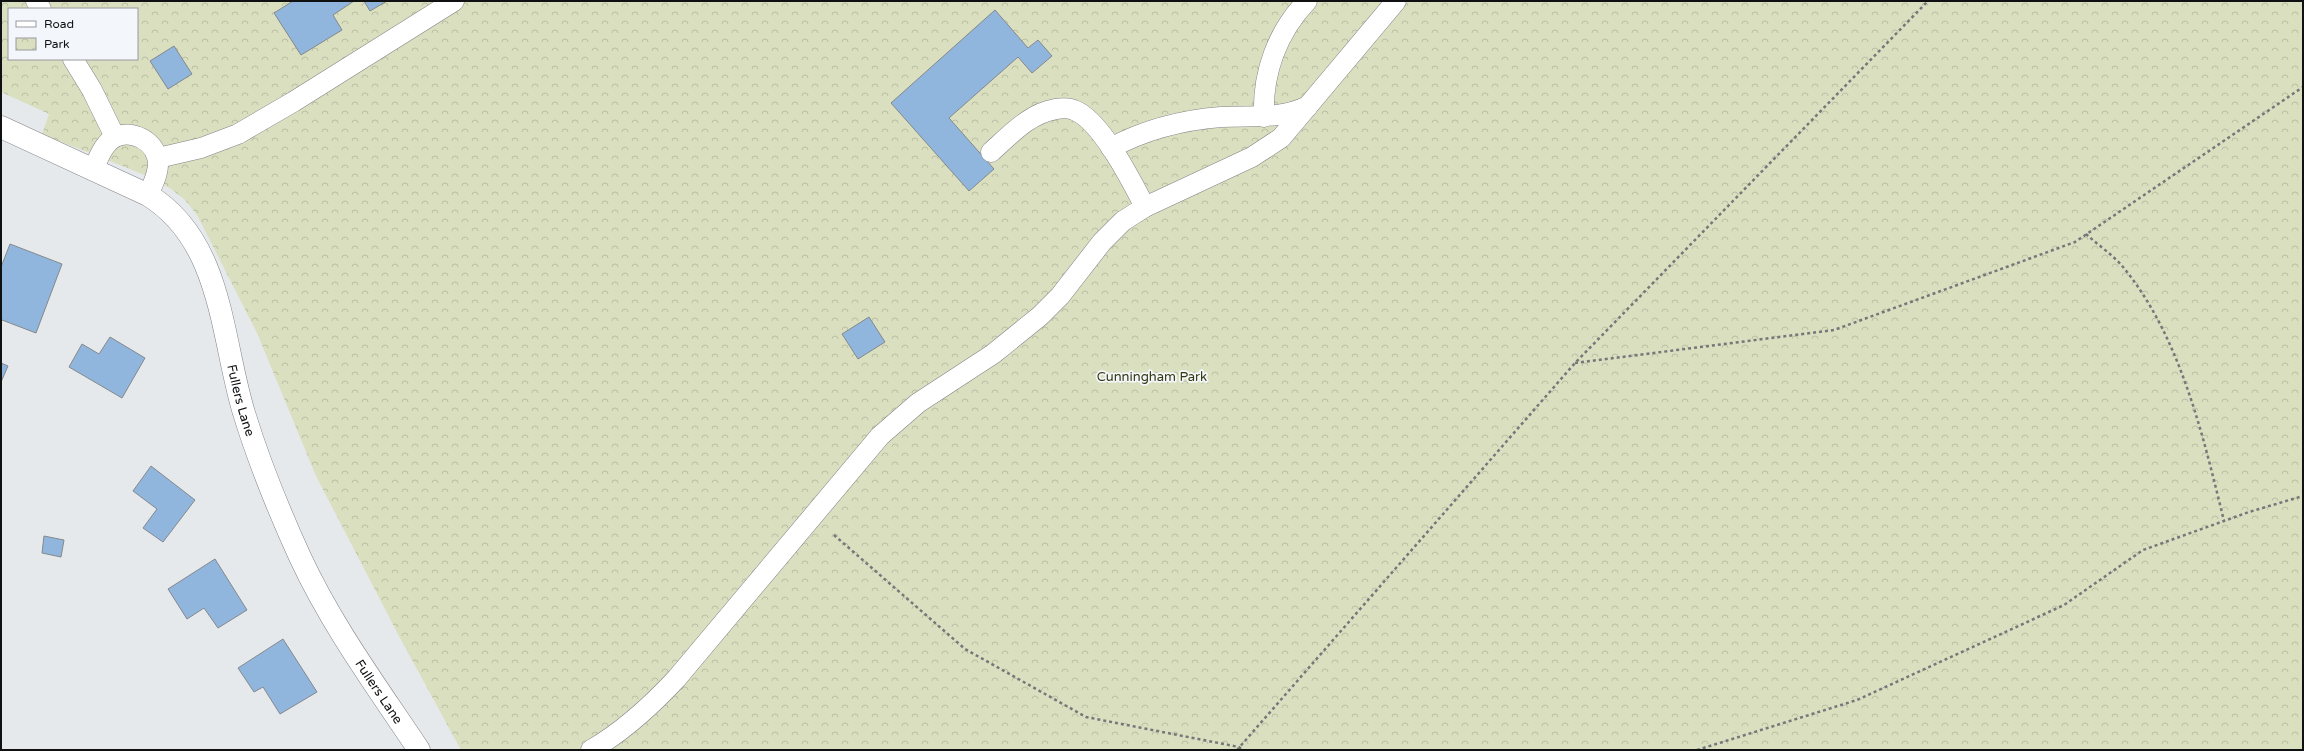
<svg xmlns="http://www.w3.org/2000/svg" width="2304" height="751" viewBox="0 0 2304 751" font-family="'Varela Round',sans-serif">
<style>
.park{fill:url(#park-crowns);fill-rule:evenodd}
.building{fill:#90b6de;stroke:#85888b}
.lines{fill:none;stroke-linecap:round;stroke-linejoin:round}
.service-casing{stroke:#818387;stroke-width:21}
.minor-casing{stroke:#818387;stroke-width:23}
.path{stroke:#757779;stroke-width:2.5;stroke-dasharray:3 3;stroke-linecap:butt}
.service{stroke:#fff;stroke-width:20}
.minor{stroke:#fff;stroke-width:22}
.labels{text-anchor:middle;stroke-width:3.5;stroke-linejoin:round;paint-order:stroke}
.park-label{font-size:13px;fill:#34380f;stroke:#f3f6fa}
.street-label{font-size:13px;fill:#0f1011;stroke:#f3f6fa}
</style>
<defs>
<pattern id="park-crowns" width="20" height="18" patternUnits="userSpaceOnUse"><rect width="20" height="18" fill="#dadfbf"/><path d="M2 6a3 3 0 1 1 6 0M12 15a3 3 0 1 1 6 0" fill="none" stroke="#babea3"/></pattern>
</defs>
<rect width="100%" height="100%" fill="#e6e9ec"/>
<!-- park -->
<path class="park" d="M 1,1 L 2303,1 L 2303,750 L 461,750 L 400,638 L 316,476 L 257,333 L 197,215 L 185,200 L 171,189 L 152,178 L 42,134 L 49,114 L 1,92 ZM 9,9 L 137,9 L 137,59 L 9,59 Z"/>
<!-- building -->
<g class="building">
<path d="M 293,1 L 354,1 L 333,15 L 342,30 L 301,55 L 274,13 Z"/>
<path d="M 364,1 L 387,1 L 370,11 Z"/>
<path d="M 995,10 L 1028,48 L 1038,40 L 1052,56 L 1032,73 L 1018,57 L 949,118 L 994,169 L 969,191 L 891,103 Z"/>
<path d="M 174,46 L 192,74 L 168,89 L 150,61 Z"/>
<path d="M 10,244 L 62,264 L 36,333 L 2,320 L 1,323 L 1,267 Z"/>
<path d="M 869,317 L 885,342 L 858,359 L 842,334 Z"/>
<path d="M 110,337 L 145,358 L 122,398 L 69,367 L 82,344 L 99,354 Z"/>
<path d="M 1,363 L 8,366 L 1,382 Z"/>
<path d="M 151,466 L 195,500 L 163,542 L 143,528 L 157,509 L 133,491 Z"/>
<path d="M 44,536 L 64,540 L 61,557 L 42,553 Z"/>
<path d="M 215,559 L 247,610 L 218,628 L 204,608 L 187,619 L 168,589 Z"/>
<path d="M 283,639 L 317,692 L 280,714 L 263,687 L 254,692 L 238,668 Z"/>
</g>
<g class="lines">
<defs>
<g id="service">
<path d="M 36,1 L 41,9"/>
<path d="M 73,59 L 92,90 L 115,137"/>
<path d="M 1264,117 C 1262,74 1277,32 1307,1"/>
<path d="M 1111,148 C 1144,130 1183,120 1221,117 C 1251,115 1280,120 1308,106"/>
<path d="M 991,152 C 1010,135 1030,113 1056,109 C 1062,108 1069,108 1074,110 C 1101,120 1132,182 1145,207"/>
<path d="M 158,158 L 201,148 L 238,134 L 293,102 L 454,1"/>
<path d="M 93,170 C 97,162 100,152 106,145 C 120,126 151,135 157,157 C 161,169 153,184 148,195"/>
<path d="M 591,750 C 624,731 651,706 677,678 L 880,436 L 918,403 L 993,354 L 1040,316 L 1060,296 L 1102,242 L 1123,221 L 1145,207 L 1252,157 L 1281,138 L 1396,1"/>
</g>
<g id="minor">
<path id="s1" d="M 1,127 L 148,195 C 223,241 221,338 244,413 C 259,462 279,511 300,557 C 332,626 377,687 419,750"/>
</g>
</defs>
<!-- service casing -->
<use href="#service" class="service-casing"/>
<!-- minor casing -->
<use href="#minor" class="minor-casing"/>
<!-- path -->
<g class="path">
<path d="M 2086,234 C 2098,245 2113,255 2123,267 C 2180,336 2203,435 2224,521"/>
<path d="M 1575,363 L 1834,330 L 2075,242 L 2303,87"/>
<path d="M 834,535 L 965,649 L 1086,717 L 1239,747 L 1242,750"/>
<path d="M 1237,750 L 1575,363 L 1928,1"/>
<path d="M 1697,750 L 1857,700 L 2064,605 L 2143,550 L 2249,512 L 2303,496"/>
</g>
<!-- service -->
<use href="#service" class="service"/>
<!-- minor -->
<use href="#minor" class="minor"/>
</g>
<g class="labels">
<!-- park labels -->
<g class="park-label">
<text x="1152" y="381">Cunningham Park</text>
</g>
<!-- street labels -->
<g class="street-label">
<text dy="5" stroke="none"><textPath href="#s1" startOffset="394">Fullers Lane</textPath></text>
<text dy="5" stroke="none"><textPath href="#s1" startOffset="718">Fullers Lane</textPath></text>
</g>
</g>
<!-- border -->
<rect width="2304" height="751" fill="none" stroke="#0f1011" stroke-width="4"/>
<!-- legend -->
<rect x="8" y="8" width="130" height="52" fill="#f3f6fa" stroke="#989a9d"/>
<rect x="16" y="21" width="20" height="6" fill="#ffffff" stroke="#989a9d"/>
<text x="44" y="28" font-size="12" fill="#0f1011">Road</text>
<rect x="16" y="38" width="20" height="12" fill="url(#park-crowns)" stroke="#989a9d"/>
<text x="44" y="48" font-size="12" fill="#0f1011">Park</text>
</svg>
